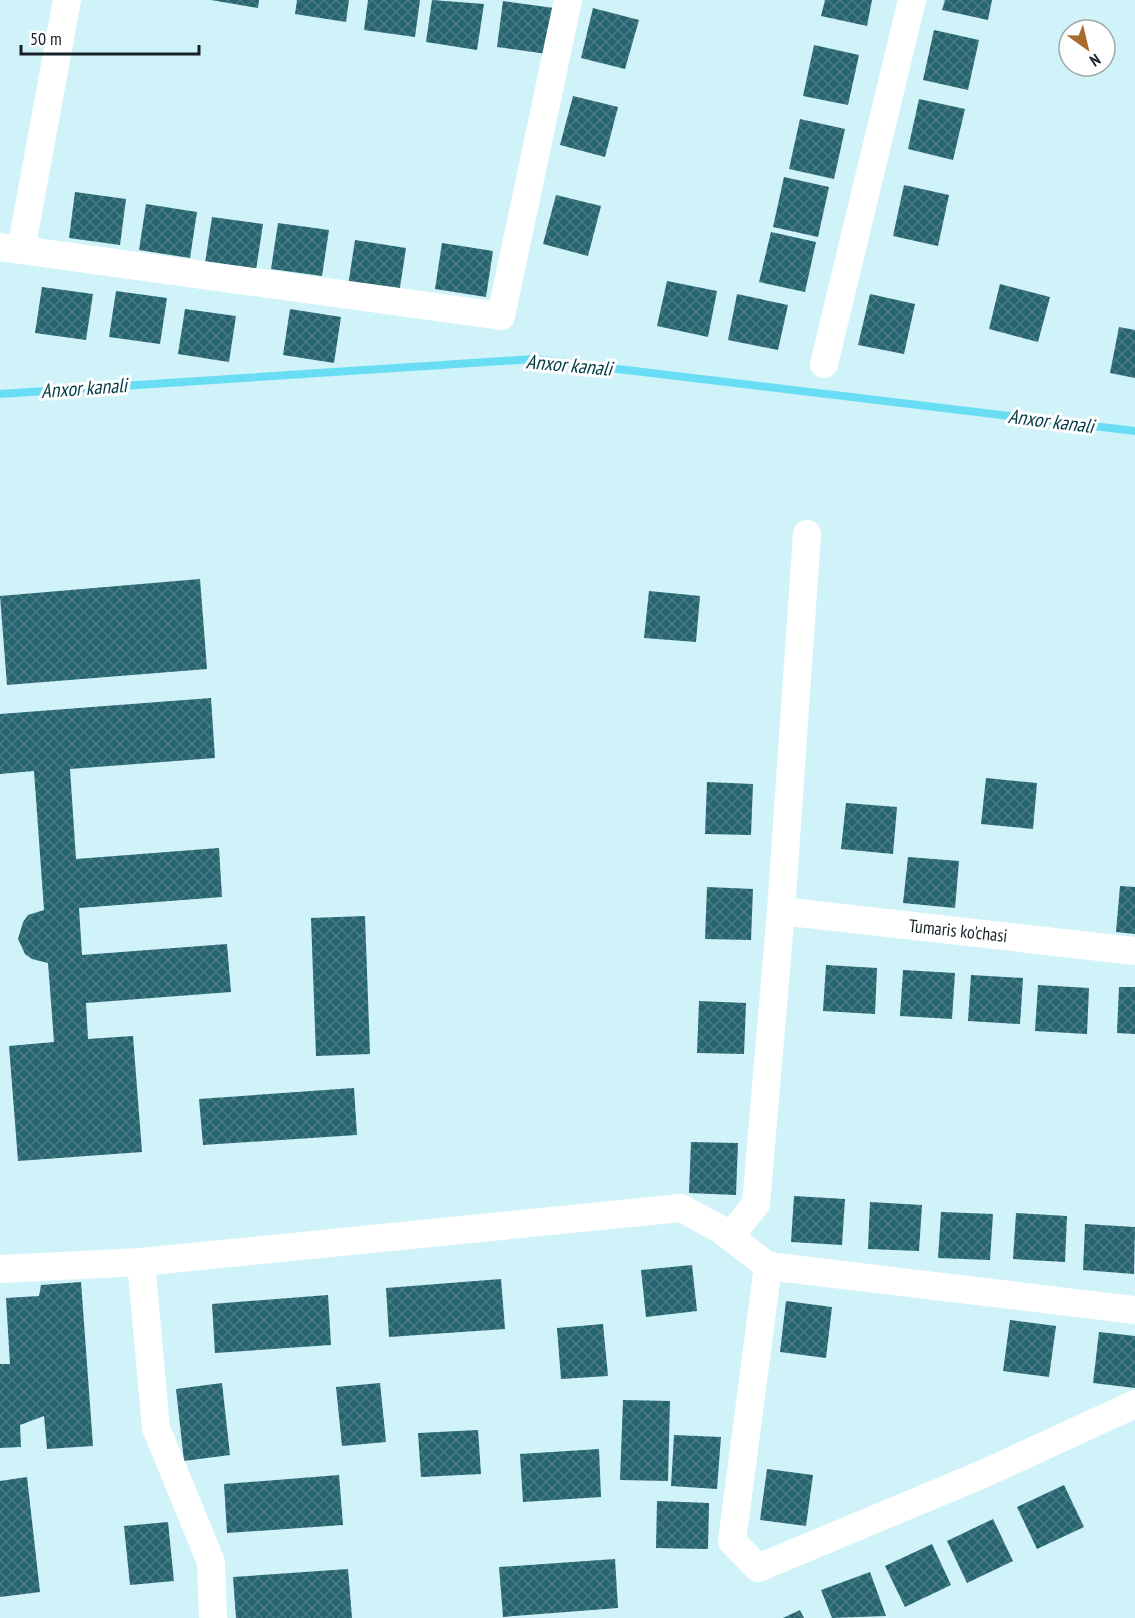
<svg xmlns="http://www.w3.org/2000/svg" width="1135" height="1618" viewBox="0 0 1135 1618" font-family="'PT Sans Narrow',sans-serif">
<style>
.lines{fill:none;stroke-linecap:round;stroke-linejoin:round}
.stream{stroke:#69ddf4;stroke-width:8}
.building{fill:url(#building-cross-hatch)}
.street{stroke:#fff;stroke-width:28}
.labels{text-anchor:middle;stroke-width:6;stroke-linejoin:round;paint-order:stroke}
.street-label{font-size:18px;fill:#162326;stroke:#fff}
.water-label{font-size:20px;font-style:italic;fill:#013b44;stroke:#fff}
</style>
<defs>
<pattern id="building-cross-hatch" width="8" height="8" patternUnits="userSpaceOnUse" patternTransform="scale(1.5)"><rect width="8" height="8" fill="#276571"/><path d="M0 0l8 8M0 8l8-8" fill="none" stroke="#4c7b84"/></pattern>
</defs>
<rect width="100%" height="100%" fill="#d0f2f9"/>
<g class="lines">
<!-- stream -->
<path class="stream" d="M 0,394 L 534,359 L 1135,431"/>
</g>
<!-- building -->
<g class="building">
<path d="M 211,0 L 259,0 L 258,8 Z"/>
<path d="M 297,0 L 349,0 L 346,22 L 295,14 Z"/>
<path d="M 368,0 L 420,0 L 415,37 L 364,30 Z"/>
<path d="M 432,0 L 484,4 L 477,50 L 426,42 Z"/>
<path d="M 825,0 L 872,0 L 867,26 L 821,16 Z"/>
<path d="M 945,0 L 992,0 L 988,20 L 942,10 Z"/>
<path d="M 503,1 L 554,8 L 547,54 L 497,47 Z"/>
<path d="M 593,8 L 639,20 L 625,69 L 581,58 Z"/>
<path d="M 934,30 L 979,40 L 968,90 L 923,80 Z"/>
<path d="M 814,45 L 859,55 L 848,105 L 803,96 Z"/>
<path d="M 573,96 L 618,107 L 605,157 L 560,145 Z"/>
<path d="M 919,99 L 965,109 L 953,160 L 908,149 Z"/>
<path d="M 800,119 L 845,129 L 834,179 L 789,169 Z"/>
<path d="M 784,177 L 829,187 L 818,237 L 773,227 Z"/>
<path d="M 904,185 L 949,195 L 938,246 L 893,236 Z"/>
<path d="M 75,192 L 126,199 L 120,245 L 69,238 Z"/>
<path d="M 556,195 L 601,206 L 588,256 L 543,244 Z"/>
<path d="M 146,204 L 197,212 L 190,258 L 139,250 Z"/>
<path d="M 212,217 L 263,224 L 256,270 L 205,263 Z"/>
<path d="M 278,223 L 329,230 L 322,276 L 271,269 Z"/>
<path d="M 771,232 L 816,242 L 805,292 L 759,282 Z"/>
<path d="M 355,240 L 406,248 L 399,294 L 348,286 Z"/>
<path d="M 442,243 L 493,251 L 486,297 L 435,289 Z"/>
<path d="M 667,281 L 717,291 L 708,337 L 657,326 Z"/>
<path d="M 1000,284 L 1050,297 L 1038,342 L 989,329 Z"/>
<path d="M 42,287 L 93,294 L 86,340 L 35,333 Z"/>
<path d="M 116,291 L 167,298 L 160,344 L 109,337 Z"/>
<path d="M 737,294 L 788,305 L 778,350 L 728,340 Z"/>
<path d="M 870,294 L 915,304 L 904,354 L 858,345 Z"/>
<path d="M 185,309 L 236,316 L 229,362 L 178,354 Z"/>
<path d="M 290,309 L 341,317 L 334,363 L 283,355 Z"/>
<path d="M 1119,327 L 1135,330 L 1135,378 L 1110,373 Z"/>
<path d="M 200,579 L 207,669 L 7,685 L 0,596 Z"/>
<path d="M 649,591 L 700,596 L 696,642 L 644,638 Z"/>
<path d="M 211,698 L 215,758 L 70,769 L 76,859 L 219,848 L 222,897 L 79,908 L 82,955 L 227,944 L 231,992 L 86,1003 L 88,1039 L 133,1036 L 142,1152 L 18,1161 L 9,1046 L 54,1042 L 48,963 L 32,959 L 25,954 L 18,939 L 23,922 L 28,915 L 44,910 L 34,771 L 0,774 L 0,714 Z"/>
<path d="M 986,778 L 1037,783 L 1033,829 L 981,824 Z"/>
<path d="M 707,782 L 753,784 L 751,835 L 705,834 Z"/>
<path d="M 846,803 L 897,807 L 893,854 L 841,849 Z"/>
<path d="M 908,857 L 959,861 L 955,908 L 903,903 Z"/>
<path d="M 1120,886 L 1135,887 L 1135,934 L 1116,932 Z"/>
<path d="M 707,887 L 753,889 L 751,940 L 705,939 Z"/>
<path d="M 365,916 L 370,1054 L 316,1056 L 311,918 Z"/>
<path d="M 826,965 L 877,968 L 875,1014 L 823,1011 Z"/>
<path d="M 903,970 L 955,973 L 952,1019 L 900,1016 Z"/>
<path d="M 971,975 L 1023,978 L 1020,1024 L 968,1021 Z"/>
<path d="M 1038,985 L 1089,988 L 1087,1034 L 1035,1031 Z"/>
<path d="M 1119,987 L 1135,987 L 1135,1034 L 1117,1033 Z"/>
<path d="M 699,1001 L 746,1003 L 744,1054 L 697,1053 Z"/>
<path d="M 354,1088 L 357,1135 L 203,1145 L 199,1099 Z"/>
<path d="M 691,1142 L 738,1143 L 736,1195 L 689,1193 Z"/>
<path d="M 794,1196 L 845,1199 L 842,1245 L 791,1242 Z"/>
<path d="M 870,1202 L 922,1205 L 919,1251 L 868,1249 Z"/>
<path d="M 941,1212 L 993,1214 L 990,1260 L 938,1258 Z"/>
<path d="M 1016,1213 L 1067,1216 L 1065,1262 L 1013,1259 Z"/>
<path d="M 1085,1224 L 1135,1227 L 1134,1274 L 1083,1270 Z"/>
<path d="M 692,1265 L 697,1311 L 646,1317 L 641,1270 Z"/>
<path d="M 501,1279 L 505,1329 L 389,1337 L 386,1288 Z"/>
<path d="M 81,1282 L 93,1446 L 47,1449 L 44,1416 L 20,1425 L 21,1447 L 0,1448 L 0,1364 L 10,1364 L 6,1298 L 39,1296 L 41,1285 Z"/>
<path d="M 328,1295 L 331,1345 L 215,1353 L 212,1304 Z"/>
<path d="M 786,1301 L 832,1307 L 826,1358 L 780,1352 Z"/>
<path d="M 1010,1320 L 1056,1326 L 1049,1377 L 1003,1371 Z"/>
<path d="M 603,1324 L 608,1376 L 561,1379 L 557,1328 Z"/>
<path d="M 1099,1332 L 1135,1336 L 1135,1388 L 1093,1383 Z"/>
<path d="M 222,1383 L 230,1455 L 184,1461 L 176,1389 Z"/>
<path d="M 380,1383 L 386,1442 L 342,1446 L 336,1387 Z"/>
<path d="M 623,1400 L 670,1401 L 668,1481 L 620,1480 Z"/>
<path d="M 478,1430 L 481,1474 L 421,1477 L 418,1433 Z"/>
<path d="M 674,1435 L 721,1437 L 717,1489 L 671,1486 Z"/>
<path d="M 599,1449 L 601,1497 L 523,1502 L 520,1454 Z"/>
<path d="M 767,1469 L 813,1475 L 806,1526 L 760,1520 Z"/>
<path d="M 339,1475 L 343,1525 L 227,1533 L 224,1484 Z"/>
<path d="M 27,1477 L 40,1592 L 0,1597 L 0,1481 Z"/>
<path d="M 1064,1485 L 1084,1527 L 1037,1549 L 1017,1507 Z"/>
<path d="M 657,1501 L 709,1503 L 708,1549 L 656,1548 Z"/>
<path d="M 993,1519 L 1013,1561 L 967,1583 L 947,1541 Z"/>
<path d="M 168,1522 L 174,1581 L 130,1585 L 124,1526 Z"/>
<path d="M 932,1544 L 951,1585 L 905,1607 L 885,1566 Z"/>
<path d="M 615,1559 L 618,1608 L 503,1617 L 499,1567 Z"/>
<path d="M 348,1569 L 352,1618 L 236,1618 L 233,1577 Z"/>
<path d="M 870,1572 L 886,1616 L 832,1618 L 821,1590 Z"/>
<path d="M 800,1610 L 804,1618 L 783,1618 Z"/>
</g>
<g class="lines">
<!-- street -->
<g class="street">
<path d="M 0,247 L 501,316 L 568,0"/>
<path d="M 21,250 L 67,0"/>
<path d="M 824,364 L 912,0"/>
<path d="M 781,911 L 1135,951"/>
<path d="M 730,1236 L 756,1204 L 781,911 L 807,534"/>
<path d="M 141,1262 L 156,1428 L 211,1562 L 213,1618"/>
<path d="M 768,1266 L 732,1541 L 758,1568 L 983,1474 L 1135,1404"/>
<path d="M 0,1269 L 141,1262 L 681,1208 L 720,1229 L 768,1266 L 1135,1310"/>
</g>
</g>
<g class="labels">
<!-- street labels -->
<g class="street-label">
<text transform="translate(958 931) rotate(6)" y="6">Tumaris ko'chasi</text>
</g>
<!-- water labels -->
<g class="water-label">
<text transform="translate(569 365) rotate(5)" y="7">Anxor kanali</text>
<text transform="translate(84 388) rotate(-4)" y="7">Anxor kanali</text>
<text transform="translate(1051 421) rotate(7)" y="7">Anxor kanali</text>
</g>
</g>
<!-- north arrow -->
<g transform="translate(1087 48) rotate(146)"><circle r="28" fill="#ffffff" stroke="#a2a7a8" stroke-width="1.5"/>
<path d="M0-4.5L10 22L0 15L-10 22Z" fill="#a86c2f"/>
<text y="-9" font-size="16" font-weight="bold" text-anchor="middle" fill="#162326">N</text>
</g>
<!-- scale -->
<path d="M21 45v9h178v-9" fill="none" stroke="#162326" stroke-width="3"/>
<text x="30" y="45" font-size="18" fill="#162326" stroke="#ffffff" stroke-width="4.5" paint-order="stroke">50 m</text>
</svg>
